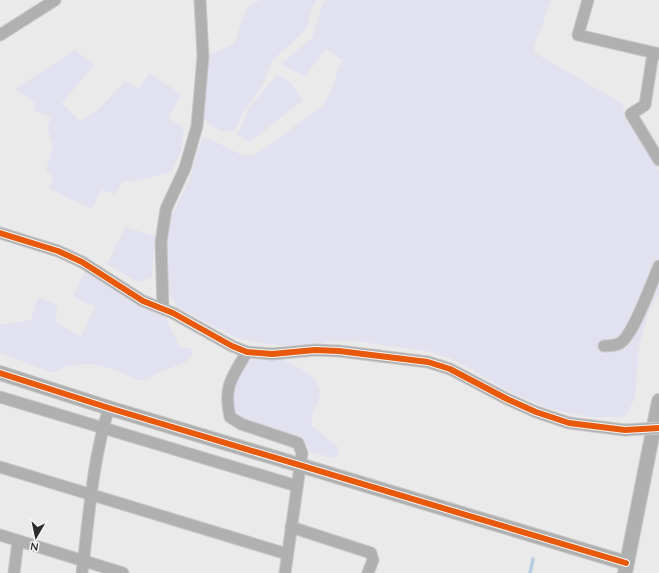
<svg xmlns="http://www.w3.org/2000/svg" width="659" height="573" viewBox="0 0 659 573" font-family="Quicksand,sans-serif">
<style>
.green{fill:#e2e1ef}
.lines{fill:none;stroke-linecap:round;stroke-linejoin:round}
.stream{stroke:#b8cbe1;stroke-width:3.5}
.minor-casing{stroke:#c8c8c9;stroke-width:13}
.tertiary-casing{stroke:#c8c8c9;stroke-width:16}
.minor{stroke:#b0b0b0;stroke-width:11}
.tertiary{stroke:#b0b0b0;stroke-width:14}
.minor-bridge-casing{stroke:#c8c8c9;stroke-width:13;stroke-linecap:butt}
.minor-bridge{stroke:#b0b0b0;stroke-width:11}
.cycleway-casing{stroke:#f7f7f8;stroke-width:8}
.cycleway{stroke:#e8590c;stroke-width:6}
</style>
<rect width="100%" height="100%" fill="#eaeaeb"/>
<!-- green -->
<g class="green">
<path d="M 260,0 L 317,0 L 313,6 L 306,29 L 289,46 L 272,60 L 263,85 L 244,111 L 234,131 L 220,131 L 202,119 L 206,65 L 209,55 L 234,44 L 247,7 Z"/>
<path d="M 325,0 L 551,0 L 534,47 L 535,53 L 623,104 L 624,116 L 659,170 L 659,294 L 649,311 L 639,347 L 635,398 L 625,417 L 589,417 L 547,408 L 508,391 L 453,359 L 426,351 L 355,341 L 334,341 L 293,346 L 260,343 L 235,337 L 178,308 L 169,294 L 167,242 L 171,217 L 187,186 L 202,139 L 210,139 L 242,155 L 255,155 L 323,106 L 330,93 L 342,60 L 326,49 L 305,76 L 281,64 L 312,38 L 321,8 Z"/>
<path d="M 75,50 L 94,65 L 62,103 L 80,121 L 97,111 L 125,81 L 139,89 L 149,73 L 181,94 L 168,118 L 184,128 L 181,151 L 171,172 L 135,181 L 122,182 L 115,194 L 101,190 L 92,209 L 50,189 L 53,177 L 46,170 L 53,145 L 47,128 L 51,118 L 33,110 L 34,102 L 15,89 Z"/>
<path d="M 277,75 L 291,83 L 303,100 L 250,142 L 237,135 L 249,108 Z"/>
<path d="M 125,227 L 155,236 L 152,278 L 138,282 L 107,264 Z"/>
<path d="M 86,270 L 139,305 L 165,316 L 180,348 L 190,348 L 193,354 L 186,362 L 155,374 L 148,380 L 139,380 L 106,367 L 91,364 L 65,366 L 60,370 L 51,372 L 0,353 L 0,325 L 31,320 L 38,297 L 57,305 L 56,322 L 81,337 L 95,307 L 73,296 Z"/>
<path d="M 275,356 C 291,364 326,376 319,399 C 315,410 310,413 312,426 C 322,432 328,441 338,447 L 338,456 L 334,458 L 310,452 L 308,446 L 302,441 L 240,418 L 234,411 L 229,397 L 243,367 L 250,361 Z"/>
</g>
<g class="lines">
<!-- stream -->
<path class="stream" d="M 530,573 L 533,559"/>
<defs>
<g id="minor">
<path d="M 588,0 L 578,35 L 659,54"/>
<path d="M 0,35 L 55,0"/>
<path d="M 653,53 L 645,105 L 631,114 L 659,160"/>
<path d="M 0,233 L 58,251 L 82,262 L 143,301 L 173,313 L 232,346 L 247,352 L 272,354 L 315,350 L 339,351 L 428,362 L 450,369 L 507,399 L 536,412 L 569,423 L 625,430"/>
<path d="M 163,309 L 161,242 L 166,209 L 185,168 L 197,126 L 203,56 L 200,0"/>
<path d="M 604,346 C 609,346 616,346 620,343 C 633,336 652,282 659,266"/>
<path d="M 247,352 C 232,377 223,387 230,417 L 241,424 L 298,443 L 302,453 L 285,573"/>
<path d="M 0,397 L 297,486"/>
<path d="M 0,467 L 287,554"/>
<path d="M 291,527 L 371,553 L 373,560 L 368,573"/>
<path d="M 0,535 L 123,573"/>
<path d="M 14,573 L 18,541"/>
<path d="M 82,573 C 89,518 92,461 109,408"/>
</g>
<g id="tertiary">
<path d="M 0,373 L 109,408 L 626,563"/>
<path d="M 625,573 L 659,401"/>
</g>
</defs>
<!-- minor casing -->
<use href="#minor" class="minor-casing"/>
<!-- tertiary casing -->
<use href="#tertiary" class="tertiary-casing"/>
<!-- minor -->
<use href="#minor" class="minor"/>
<!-- tertiary -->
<use href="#tertiary" class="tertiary"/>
<defs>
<path id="minor-bridge" d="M 625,430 L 659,428"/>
</defs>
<!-- minor-bridge casing -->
<use href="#minor-bridge" class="minor-bridge-casing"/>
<!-- minor-bridge -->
<use href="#minor-bridge" class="minor-bridge"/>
<defs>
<g id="cycleway">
<path d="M 0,233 L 58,251 L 82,262 L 143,301 L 173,313 L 232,346 L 247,352 L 272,354 L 315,350 L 339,351 L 428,362 L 450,369 L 507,399 L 536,412 L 569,423 L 625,430 L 659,428"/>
<path d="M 0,373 L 109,408 L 626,563"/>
</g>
</defs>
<!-- cycleway casing -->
<use href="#cycleway" class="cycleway-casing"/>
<!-- cycleway -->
<use href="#cycleway" class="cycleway"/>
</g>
<!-- north arrow -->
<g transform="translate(36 537) rotate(189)" stroke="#f7f7f8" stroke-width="3" paint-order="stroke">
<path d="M0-3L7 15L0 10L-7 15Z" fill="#2c2c2c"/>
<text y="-6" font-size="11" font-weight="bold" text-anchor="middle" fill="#2c2c2c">N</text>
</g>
</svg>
